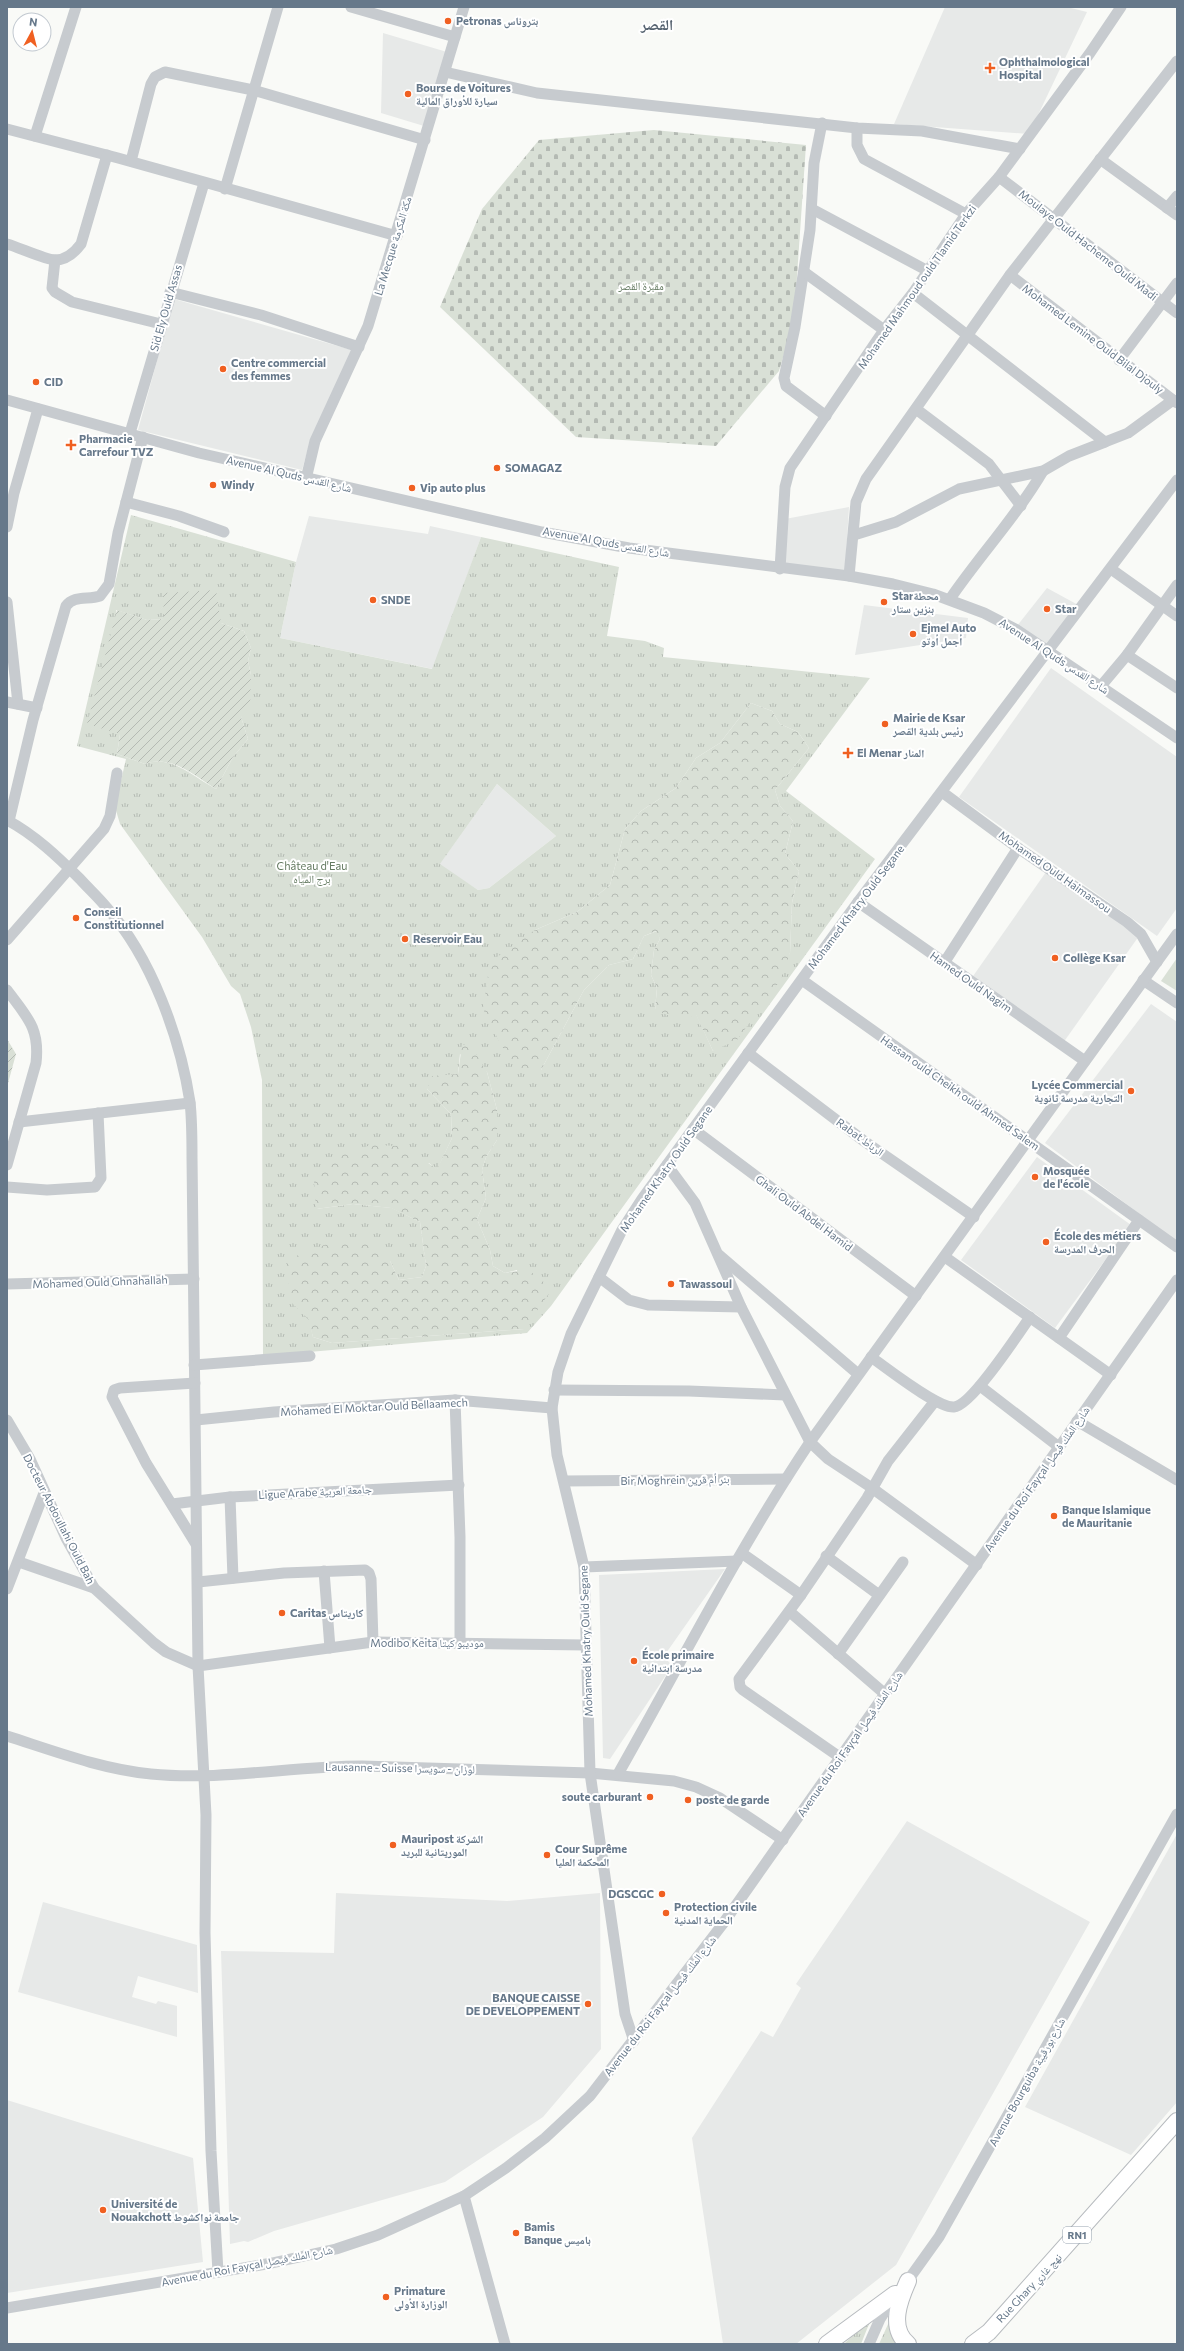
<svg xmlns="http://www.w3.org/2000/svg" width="1184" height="2351" viewBox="0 0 1184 2351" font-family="Commissioner,'Noto Naskh Arabic',sans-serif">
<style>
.built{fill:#e7e9e8}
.grass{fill:url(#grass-tufts);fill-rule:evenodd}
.forest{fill:url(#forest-crowns)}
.cemetery{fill:url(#cemetery-stones)}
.garden{fill:url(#garden-furrows)}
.pitch{fill:#d9e0d6}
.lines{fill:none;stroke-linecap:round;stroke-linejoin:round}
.highway-casing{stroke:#b7bbbf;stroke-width:18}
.minor{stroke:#c7cbcf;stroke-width:11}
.highway{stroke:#fff;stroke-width:16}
.poi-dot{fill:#f06021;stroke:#fff;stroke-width:1.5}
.labels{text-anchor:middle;stroke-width:4;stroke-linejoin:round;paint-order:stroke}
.shield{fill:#fff;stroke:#94a0ad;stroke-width:1}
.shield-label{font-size:10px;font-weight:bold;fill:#66788a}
.poi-label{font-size:11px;font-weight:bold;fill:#66788a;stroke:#fff;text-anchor:start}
.street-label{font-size:11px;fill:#66788a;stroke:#fff}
.park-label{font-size:11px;fill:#657b62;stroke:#fff}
.district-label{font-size:15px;font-weight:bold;fill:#55626f;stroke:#fff}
</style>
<defs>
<pattern id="grass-tufts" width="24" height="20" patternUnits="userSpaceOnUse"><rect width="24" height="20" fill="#d9e0d6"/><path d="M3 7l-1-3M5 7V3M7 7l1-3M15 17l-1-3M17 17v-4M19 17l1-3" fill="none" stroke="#b4bab3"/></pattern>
<pattern id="forest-crowns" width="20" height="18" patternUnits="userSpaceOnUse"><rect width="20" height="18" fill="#d9e0d6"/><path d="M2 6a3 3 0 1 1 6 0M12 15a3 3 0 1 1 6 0" fill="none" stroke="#b4bab3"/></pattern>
<pattern id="cemetery-stones" width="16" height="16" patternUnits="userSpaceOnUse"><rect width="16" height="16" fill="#d9e0d6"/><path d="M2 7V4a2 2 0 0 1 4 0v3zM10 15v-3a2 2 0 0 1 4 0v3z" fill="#b4bab3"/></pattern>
<pattern id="garden-furrows" width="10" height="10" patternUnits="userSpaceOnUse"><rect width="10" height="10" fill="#d9e0d6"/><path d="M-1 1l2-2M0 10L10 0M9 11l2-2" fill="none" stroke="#b4bab3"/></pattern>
</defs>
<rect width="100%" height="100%" fill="#f9faf7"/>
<!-- built -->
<g class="built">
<path d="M 945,7 L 1067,7 L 1087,12 L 1029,134 L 894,124 Z"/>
<path d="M 383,33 L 447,52 L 424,126 L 381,113 Z"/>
<path d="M 174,299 L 352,350 L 311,438 L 302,470 L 138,430 Z"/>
<path d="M 849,507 L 845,571 L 783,565 L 785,519 Z"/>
<path d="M 309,516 L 428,534 L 430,526 L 481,537 L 433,669 L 280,638 L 296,562 Z"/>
<path d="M 1047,588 L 1080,606 L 1047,647 L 1017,626 Z"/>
<path d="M 864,605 L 968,618 L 966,638 L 855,655 Z"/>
<path d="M 1051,668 L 1177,757 L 1177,908 L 1157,936 L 959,797 Z"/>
<path d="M 497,784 L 556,836 L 489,888 L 478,890 L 439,865 Z"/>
<path d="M 1046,872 L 1139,936 L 1063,1043 L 971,979 Z"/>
<path d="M 1151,1004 L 1177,1022 L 1177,1242 L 1045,1143 Z"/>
<path d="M 1037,1157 L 1131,1225 L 1055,1328 L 961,1260 Z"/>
<path d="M 725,1569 L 664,1656 L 672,1666 L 610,1759 L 603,1758 L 599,1575 Z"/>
<path d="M 907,1821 L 1090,1922 L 896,2265 L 796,2344 L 723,2344 L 692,2138 L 761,2031 L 773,2037 L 801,1988 L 796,1984 Z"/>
<path d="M 1177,1834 L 1177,2102 L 1131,2155 L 1025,2107 Z"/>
<path d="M 336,1893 L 507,1901 L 600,1893 L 601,2049 L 543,2117 L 445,2182 L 274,2231 L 248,2242 L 244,2241 L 230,2244 L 221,1951 L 334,1953 Z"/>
<path d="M 43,1902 L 197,1945 L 198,1993 L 138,1976 L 132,1997 L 156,2004 L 158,2001 L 177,2006 L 177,2037 L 18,1992 Z"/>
<path d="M 7,2100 L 193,2158 L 203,2262 L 7,2293 Z"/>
</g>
<!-- grass -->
<g class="grass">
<path d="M 131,515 L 296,562 L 280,638 L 432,669 L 481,537 L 619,567 L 607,636 L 645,641 L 664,648 L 663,657 L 870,678 L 786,791 L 875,859 L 551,1306 L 527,1333 L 263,1356 L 262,1080 L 251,1027 L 240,994 L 231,986 L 202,937 L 120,824 L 115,807 L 126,759 L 77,746 ZM 116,610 L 147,620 L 164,619 L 221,623 L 244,631 L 251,648 L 248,661 L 251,675 L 241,717 L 248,739 L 233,757 L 216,789 C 193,777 172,754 145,764 L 117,754 L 120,734 ZM 751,703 L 772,711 L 780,724 L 798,732 L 809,748 L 775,790 L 780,806 L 793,821 L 785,854 L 799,871 L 792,903 L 790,953 L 713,1051 L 696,1014 L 655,1009 L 657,988 L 651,975 L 654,950 L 660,939 L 657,931 L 644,936 L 633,959 L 609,965 L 584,990 L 541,1070 L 535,930 L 577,912 L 610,885 L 625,829 L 641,811 L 676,788 L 696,758 L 720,743 ZM 497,784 L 556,836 L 489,888 L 478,890 L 440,864 ZM 460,1054 L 487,1072 L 497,1110 L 497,1140 L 486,1157 L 482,1170 L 486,1198 L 477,1219 L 490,1250 L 493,1266 L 505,1273 L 517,1270 L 524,1329 L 332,1343 L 313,1337 L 309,1319 L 390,1261 L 399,1280 L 422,1277 L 426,1266 L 420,1222 L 392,1208 L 353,1204 L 316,1209 L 429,1163 L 437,1170 L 452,1138 L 451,1114 L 427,1089 L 447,1076 L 458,1074 Z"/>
<path d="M 871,2319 L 861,2344 L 844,2344 L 847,2341 Z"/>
<path d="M 889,2322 L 898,2344 L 879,2344 Z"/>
</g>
<!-- forest -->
<g class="forest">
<path d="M 751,703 L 772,711 L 780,724 L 798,732 L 809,748 L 775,790 L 780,806 L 793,821 L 785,854 L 799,871 L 792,903 L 790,953 L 780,981 L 737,1040 L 713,1051 L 696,1015 L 682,1021 L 655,1010 L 657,988 L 651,975 L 654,950 L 660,939 L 656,931 L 644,936 L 633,959 L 609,965 L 584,990 L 541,1070 L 518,1068 L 501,1045 L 483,1009 L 490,962 L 535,930 L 577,912 L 610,885 L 625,829 L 641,811 L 676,788 L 696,758 L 720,743 Z"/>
<path d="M 462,1044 L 472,1047 L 487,1072 L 497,1110 L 497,1140 L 486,1157 L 482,1170 L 486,1198 L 477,1219 L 490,1250 L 493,1266 L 505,1273 C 527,1268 539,1271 550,1292 L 524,1329 L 332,1343 L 313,1337 L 308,1319 L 291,1302 L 286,1260 L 337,1240 L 366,1240 L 390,1261 L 399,1280 L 422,1277 L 426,1266 L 420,1222 L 391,1208 L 353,1204 L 316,1209 L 314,1181 L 330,1159 L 371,1145 L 403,1146 L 437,1169 L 452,1138 L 451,1114 L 427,1089 L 432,1076 L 458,1074 Z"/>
</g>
<!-- cemetery -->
<path class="cemetery" d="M 654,130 L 806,145 L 794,320 L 779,371 L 716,446 L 576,437 L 440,307 L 482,209 L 539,140 Z"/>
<!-- garden -->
<g class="garden">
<path d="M 216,590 L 221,623 L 244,631 L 251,648 L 248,661 L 251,675 L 250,707 L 241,717 L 248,739 L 233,757 L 216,789 C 195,776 171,754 145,764 L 117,754 L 120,734 L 87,724 L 117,610 L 147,620 L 164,619 L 163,593 Z"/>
<path d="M 7,1039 L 16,1054 L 7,1087 Z"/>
</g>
<!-- pitch -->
<path class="pitch" d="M 1177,958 L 1177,991 L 1161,981 Z"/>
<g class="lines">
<defs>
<g id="highway">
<path d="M 827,2344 L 895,2294"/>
<path d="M 908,2344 C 888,2328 900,2299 908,2281"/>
<path d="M 973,2344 L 989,2332 L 1177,2121"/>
</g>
</defs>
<!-- highway casing -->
<use href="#highway" class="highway-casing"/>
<!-- minor -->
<g class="minor">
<path d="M 351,7 L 455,37"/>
<path d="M 445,72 L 537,93 L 857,128 L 922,131 L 1020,149"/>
<path d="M 822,123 L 814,163 L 810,230 L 795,327 L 784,378 L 786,386 L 826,416"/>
<path d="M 857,128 L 857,145 L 864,159 L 966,214"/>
<path d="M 7,129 L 118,158 L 397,236"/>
<path d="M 35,136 L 76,7"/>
<path d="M 1100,159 L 1177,215"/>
<path d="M 131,161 L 151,84 L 155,77 L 165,72 L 253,90 L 425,140"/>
<path d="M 999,177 L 1177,313"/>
<path d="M 225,189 L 278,7"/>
<path d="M 1167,208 L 1177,196"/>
<path d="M 812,209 L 928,271"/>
<path d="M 7,244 C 18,247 46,260 55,260 C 66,260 75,252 81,244 L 107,155"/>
<path d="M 55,260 L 52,288 L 55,292 L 72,302 L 161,324"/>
<path d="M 804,272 L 884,330"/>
<path d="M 1010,275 L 1177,403"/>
<path d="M 170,292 L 261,315 L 359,347"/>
<path d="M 913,293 L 1105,442 L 1128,433 L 1173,400"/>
<path d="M 1119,360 L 1177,283"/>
<path d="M 7,400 L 199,453 L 542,532 L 629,548 L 849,576 L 893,584 L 933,594 L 984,613 L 1017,630 L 1177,738"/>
<path d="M 916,409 L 989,464 L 1021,506"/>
<path d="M 130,433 L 204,183"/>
<path d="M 306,479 L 315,441 L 368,326 L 464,7"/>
<path d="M 126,502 L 179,516 L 224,532"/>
<path d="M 7,527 L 14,493 L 38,409"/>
<path d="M 854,535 L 896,522 L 959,489 L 1043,471 L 1069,456 L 1105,442"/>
<path d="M 780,569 L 785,487 L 790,468 L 884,330 L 913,293 L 966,214 L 999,177 L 1090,53 L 1121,7"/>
<path d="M 1111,569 L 1177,616"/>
<path d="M 849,576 L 856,502 L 866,479 L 1010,275 L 1177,61"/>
<path d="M 950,599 C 980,555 1016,517 1043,471"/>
<path d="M 7,602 L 18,704"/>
<path d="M 1127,655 L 1177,688"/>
<path d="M 1101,686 L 1127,655 L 1177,585"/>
<path d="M 7,702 L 37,708"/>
<path d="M 942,792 L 1018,848 L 1127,922 L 1141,934 L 1157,962"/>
<path d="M 7,820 C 35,835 58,857 80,879 C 89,889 99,898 107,908 C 151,957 180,1037 190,1102 C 192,1120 192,1139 192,1157 L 198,1666 L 206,1815 L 205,1933 L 211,2151 L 218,2272"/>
<path d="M 9,821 L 33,720 L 66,606 C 74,595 88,600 100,596 L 109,584 L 118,533 L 143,437"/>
<path d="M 858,902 L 1085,1061"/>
<path d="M 7,940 L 104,829 L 110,816 L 117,773"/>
<path d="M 944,963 L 1018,848"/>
<path d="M 802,980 L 1177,1247"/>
<path d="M 1143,980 L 1177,1003"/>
<path d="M 7,990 C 27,1017 40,1028 36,1063 L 7,1165"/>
<path d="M 748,1053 L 864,1141 L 974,1217"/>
<path d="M 19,1122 L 190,1103"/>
<path d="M 693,1129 L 916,1296"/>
<path d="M 667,1165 L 695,1203 L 741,1307 L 810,1442 L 828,1459 L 872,1488 L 977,1565"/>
<path d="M 7,1187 L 47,1190 L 95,1187 L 101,1178 L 98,1113"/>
<path d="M 719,1255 L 858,1374"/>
<path d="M 945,1257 L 1111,1375"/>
<path d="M 599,1277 L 629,1300 L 648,1305 L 741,1307"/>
<path d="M 7,1284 L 194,1279"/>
<path d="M 1059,1338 L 1139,1220"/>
<path d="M 871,1357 C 887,1368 937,1408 954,1407 C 971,1406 1019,1333 1030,1317"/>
<path d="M 194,1365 L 310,1356"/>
<path d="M 195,1383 L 120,1388 L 114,1390 L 112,1397 L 146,1463 L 196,1544"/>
<path d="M 980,1386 L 1059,1447"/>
<path d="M 554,1390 L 689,1391 L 785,1395"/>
<path d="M 455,1400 L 460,1537 L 460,1642"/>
<path d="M 7,1420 L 30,1459 L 66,1538 L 94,1588 L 154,1643 L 166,1652 L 198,1666 L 373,1642 L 586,1645"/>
<path d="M 196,1420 L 274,1412 L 455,1400 L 552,1408"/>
<path d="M 1077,1421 L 1177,1480"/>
<path d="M 564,1481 L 786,1479"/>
<path d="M 230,1497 L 233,1578"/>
<path d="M 172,1504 L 230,1497 L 459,1485"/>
<path d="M 743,1554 L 801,1595"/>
<path d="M 826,1556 L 879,1595"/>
<path d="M 19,1562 L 94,1588"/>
<path d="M 584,1567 L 737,1561"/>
<path d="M 324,1571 L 330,1648"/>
<path d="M 198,1582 L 284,1573 L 365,1570 L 369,1573 L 371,1579 L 373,1642"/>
<path d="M 7,1589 L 44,1493"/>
<path d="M 790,1612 L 885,1694"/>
<path d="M 838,1654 L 903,1562"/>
<path d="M 7,1736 C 54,1751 101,1769 151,1774 C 221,1781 292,1766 362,1766 L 590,1773 L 674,1781 L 696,1787 L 720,1798 L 783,1840"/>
<path d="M 841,1758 L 743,1690 L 740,1687 L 739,1679 L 801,1595 L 867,1498 L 888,1461 L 935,1401"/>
<path d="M 618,1774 C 681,1663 739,1548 810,1442 L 1177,934"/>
<path d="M 634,2041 L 625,2014 L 590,1773 L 584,1567 L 557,1455 L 552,1408 L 558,1372 L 571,1334 L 622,1230 L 642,1199 L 858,902 L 1177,480"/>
<path d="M 464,2196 L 505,2344"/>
<path d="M 904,2286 L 939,2237 L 1177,1814"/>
<path d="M 7,2308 L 272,2263 L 336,2249 L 378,2235 L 464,2196 L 506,2168 L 545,2138 L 590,2096 L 722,1925 L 1177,1280"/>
<path d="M 869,2344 L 880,2319 L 892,2300"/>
</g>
<!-- highway -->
<use href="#highway" class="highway"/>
</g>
<!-- markers -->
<g class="poi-dot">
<circle cx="448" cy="21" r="4"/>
<path d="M988 62h4v4h4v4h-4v4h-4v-4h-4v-4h4z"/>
<circle cx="408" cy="94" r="4"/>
<circle cx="223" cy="369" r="4"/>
<circle cx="36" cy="382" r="4"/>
<path d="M69 439h4v4h4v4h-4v4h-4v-4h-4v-4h4z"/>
<circle cx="497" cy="468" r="4"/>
<circle cx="213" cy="485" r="4"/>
<circle cx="412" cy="488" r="4"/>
<circle cx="373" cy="600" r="4"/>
<circle cx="884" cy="602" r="4"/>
<circle cx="1047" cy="609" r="4"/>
<circle cx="913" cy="634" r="4"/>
<circle cx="885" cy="724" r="4"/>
<path d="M846 747h4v4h4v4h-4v4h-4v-4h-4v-4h4z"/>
<circle cx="76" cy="918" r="4"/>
<circle cx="405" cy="939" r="4"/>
<circle cx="1055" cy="958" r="4"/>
<circle cx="1131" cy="1091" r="4"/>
<circle cx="1035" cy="1177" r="4"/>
<circle cx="1046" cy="1242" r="4"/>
<circle cx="671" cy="1284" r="4"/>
<circle cx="1054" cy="1516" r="4"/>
<circle cx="282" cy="1613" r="4"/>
<circle cx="634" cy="1661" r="4"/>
<circle cx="650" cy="1797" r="4"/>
<circle cx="688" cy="1800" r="4"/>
<circle cx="393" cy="1845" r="4"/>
<circle cx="547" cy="1855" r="4"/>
<circle cx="662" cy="1894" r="4"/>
<circle cx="666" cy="1913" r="4"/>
<circle cx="588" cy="2004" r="4"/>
<circle cx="103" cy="2210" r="4"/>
<circle cx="516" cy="2233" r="4"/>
<circle cx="386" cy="2297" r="4"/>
</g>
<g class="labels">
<!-- shield labels -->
<rect class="shield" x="1063" y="2227" width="28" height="16" rx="3"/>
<g class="shield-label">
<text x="1077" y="2239">RN1</text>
</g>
<!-- poi labels -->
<g class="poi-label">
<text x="456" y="25">Petronas بتروناس</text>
<text x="999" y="66">Ophthalmological<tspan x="999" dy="13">Hospital</tspan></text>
<text x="416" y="92">Bourse de Voitures<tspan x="416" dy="13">سيارة للأوراق المالية</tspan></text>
<text x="231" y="367">Centre commercial<tspan x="231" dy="13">des femmes</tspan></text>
<text x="44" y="386">CID</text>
<text x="79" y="443">Pharmacie<tspan x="79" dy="13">Carrefour TVZ</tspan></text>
<text x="505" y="472">SOMAGAZ</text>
<text x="221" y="489">Windy</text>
<text x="420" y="492">Vip auto plus</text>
<text x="892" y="600">Starمحطة<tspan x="892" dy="13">بنزين ستار</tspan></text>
<text x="381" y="604">SNDE</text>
<text x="1055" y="613">Star</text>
<text x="921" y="632">Ejmel Auto<tspan x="921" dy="13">أجمل أوتو</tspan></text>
<text x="893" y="722">Mairie de Ksar<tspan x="893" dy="13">رئيس بلدية القصر</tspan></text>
<text x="857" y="757">El Menar المنار</text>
<text x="84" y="916">Conseil<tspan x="84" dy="13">Constitutionnel</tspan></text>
<text x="413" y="943">Reservoir Eau</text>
<text x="1063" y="962">Collège Ksar</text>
<text x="1123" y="1089" text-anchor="end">Lycée Commercial<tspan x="1123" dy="13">التجارية مدرسة ثانوية</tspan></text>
<text x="1043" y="1175">Mosquée<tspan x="1043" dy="13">de l'école</tspan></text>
<text x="1054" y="1240">École des métiers<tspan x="1054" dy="13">الحرف المدرسة</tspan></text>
<text x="679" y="1288">Tawassoul</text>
<text x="1062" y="1514">Banque Islamique<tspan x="1062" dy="13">de Mauritanie</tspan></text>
<text x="290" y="1617">Caritas كاريتاس</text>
<text x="642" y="1659">École primaire<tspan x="642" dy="13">مدرسة ابتدائية</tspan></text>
<text x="642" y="1801" text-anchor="end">soute carburant</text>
<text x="696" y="1804">poste de garde</text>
<text x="401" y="1843">Mauripost الشركة<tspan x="401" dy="13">الموريتانية للبريد</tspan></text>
<text x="555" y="1853">Cour Suprême<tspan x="555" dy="13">المحكمة العليا</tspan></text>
<text x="654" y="1898" text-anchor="end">DGSCGC</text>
<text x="674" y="1911">Protection civile<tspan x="674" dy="13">الحماية المدنية</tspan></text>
<text x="580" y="2002" text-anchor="end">BANQUE CAISSE<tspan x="580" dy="13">DE DEVELOPPEMENT</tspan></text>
<text x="111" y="2208">Université de<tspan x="111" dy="13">Nouakchott جامعة نواكشوط</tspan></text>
<text x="524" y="2231">Bamis<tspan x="524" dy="13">Banque باميس</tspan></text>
<text x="394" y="2295">Primature<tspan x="394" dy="13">الوزارة الأولى</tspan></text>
</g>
<!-- street labels -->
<g class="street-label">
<text transform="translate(1088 245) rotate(38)" y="4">Moulaye Ould Hacheme Ould Madi</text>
<text transform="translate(393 246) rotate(-73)" y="4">La Mecque مكة المكرمة</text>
<text transform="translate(917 287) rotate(-55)" y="4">Mohamed Mahmoud ould Tlamid Terkzi</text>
<text transform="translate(166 308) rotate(-74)" y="4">Sid Ely Ould Assas</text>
<text transform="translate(1093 339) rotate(37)" y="4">Mohamed Lemine Ould Bilal Djouly</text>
<text transform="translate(289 474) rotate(13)" y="4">Avenue Al Quds شارع القدس</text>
<text transform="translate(606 542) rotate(10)" y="4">Avenue Al Quds شارع القدس</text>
<text transform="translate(1054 656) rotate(33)" y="4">Avenue Al Quds شارع القدس</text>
<text transform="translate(1055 872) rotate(35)" y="4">Mohamed Ould Haimassou</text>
<text transform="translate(856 907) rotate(-53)" y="4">Mohamed Khatry Ould Segane</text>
<text transform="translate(971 982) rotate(35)" y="4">Hamed Ould Nagim</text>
<text transform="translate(960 1093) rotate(35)" y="4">Hassan ould Cheikh ould Ahmed Salem</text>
<text transform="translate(860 1137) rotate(36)" y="4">Rabat الرباط</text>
<text transform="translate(666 1169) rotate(-55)" y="4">Mohamed Khatry Ould Segane</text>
<text transform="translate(804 1213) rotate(37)" y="4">Ghali Ould Abdel Hamid</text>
<text transform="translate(100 1282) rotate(-2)" y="4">Mohamed Ould Ghnahallah</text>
<text transform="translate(374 1407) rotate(-3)" y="4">Mohamed El Moktar Ould Bellaamech</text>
<text transform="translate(1037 1479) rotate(-55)" y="4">Avenue du Roi Fayçal شارع الملك فيصل</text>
<text transform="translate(675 1480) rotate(-1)" y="4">Bir Moghrein بئر أم قرين</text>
<text transform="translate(315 1492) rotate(-3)" y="4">Ligue Arabe جامعة العربية</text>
<text transform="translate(59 1519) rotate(63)" y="4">Docteur Abdoullahi Ould Bah</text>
<text transform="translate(586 1641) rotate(-92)" y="4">Mohamed Khatry Ould Segane</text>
<text x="427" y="1647">Modibo Keita موديبو كيتا</text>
<text transform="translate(850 1744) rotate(-55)" y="4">Avenue du Roi Fayçal شارع الملك فيصل</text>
<text transform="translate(400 1768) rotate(1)" y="4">Lausanne - Suisse لوزان - سويسرا</text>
<text transform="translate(660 2006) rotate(-52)" y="4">Avenue du Roi Fayçal شارع الملك فيصل</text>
<text transform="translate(1027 2082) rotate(-61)" y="4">Avenue Bourguiba شارع بورقيبة</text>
<text transform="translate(247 2266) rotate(-11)" y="4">Avenue du Roi Fayçal شارع الملك فيصل</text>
<text transform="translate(1029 2288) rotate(-47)" y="4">Rue Ghary نهج غاري</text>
</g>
<!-- park labels -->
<g class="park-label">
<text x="641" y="290">مقبرة القصر</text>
<text x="312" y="870">Château d'Eau<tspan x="312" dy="13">برج المياه</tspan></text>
</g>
<!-- district labels -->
<g class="district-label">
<text x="657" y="30">القصر</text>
</g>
</g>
<!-- border -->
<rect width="1184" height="2351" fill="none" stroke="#66788a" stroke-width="16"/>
<!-- north arrow -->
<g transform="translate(32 32) rotate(7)"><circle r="19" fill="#ffffff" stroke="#c2c9d0"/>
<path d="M0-3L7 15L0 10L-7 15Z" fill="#f06021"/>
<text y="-6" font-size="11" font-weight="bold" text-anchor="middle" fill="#66788a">N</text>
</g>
</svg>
